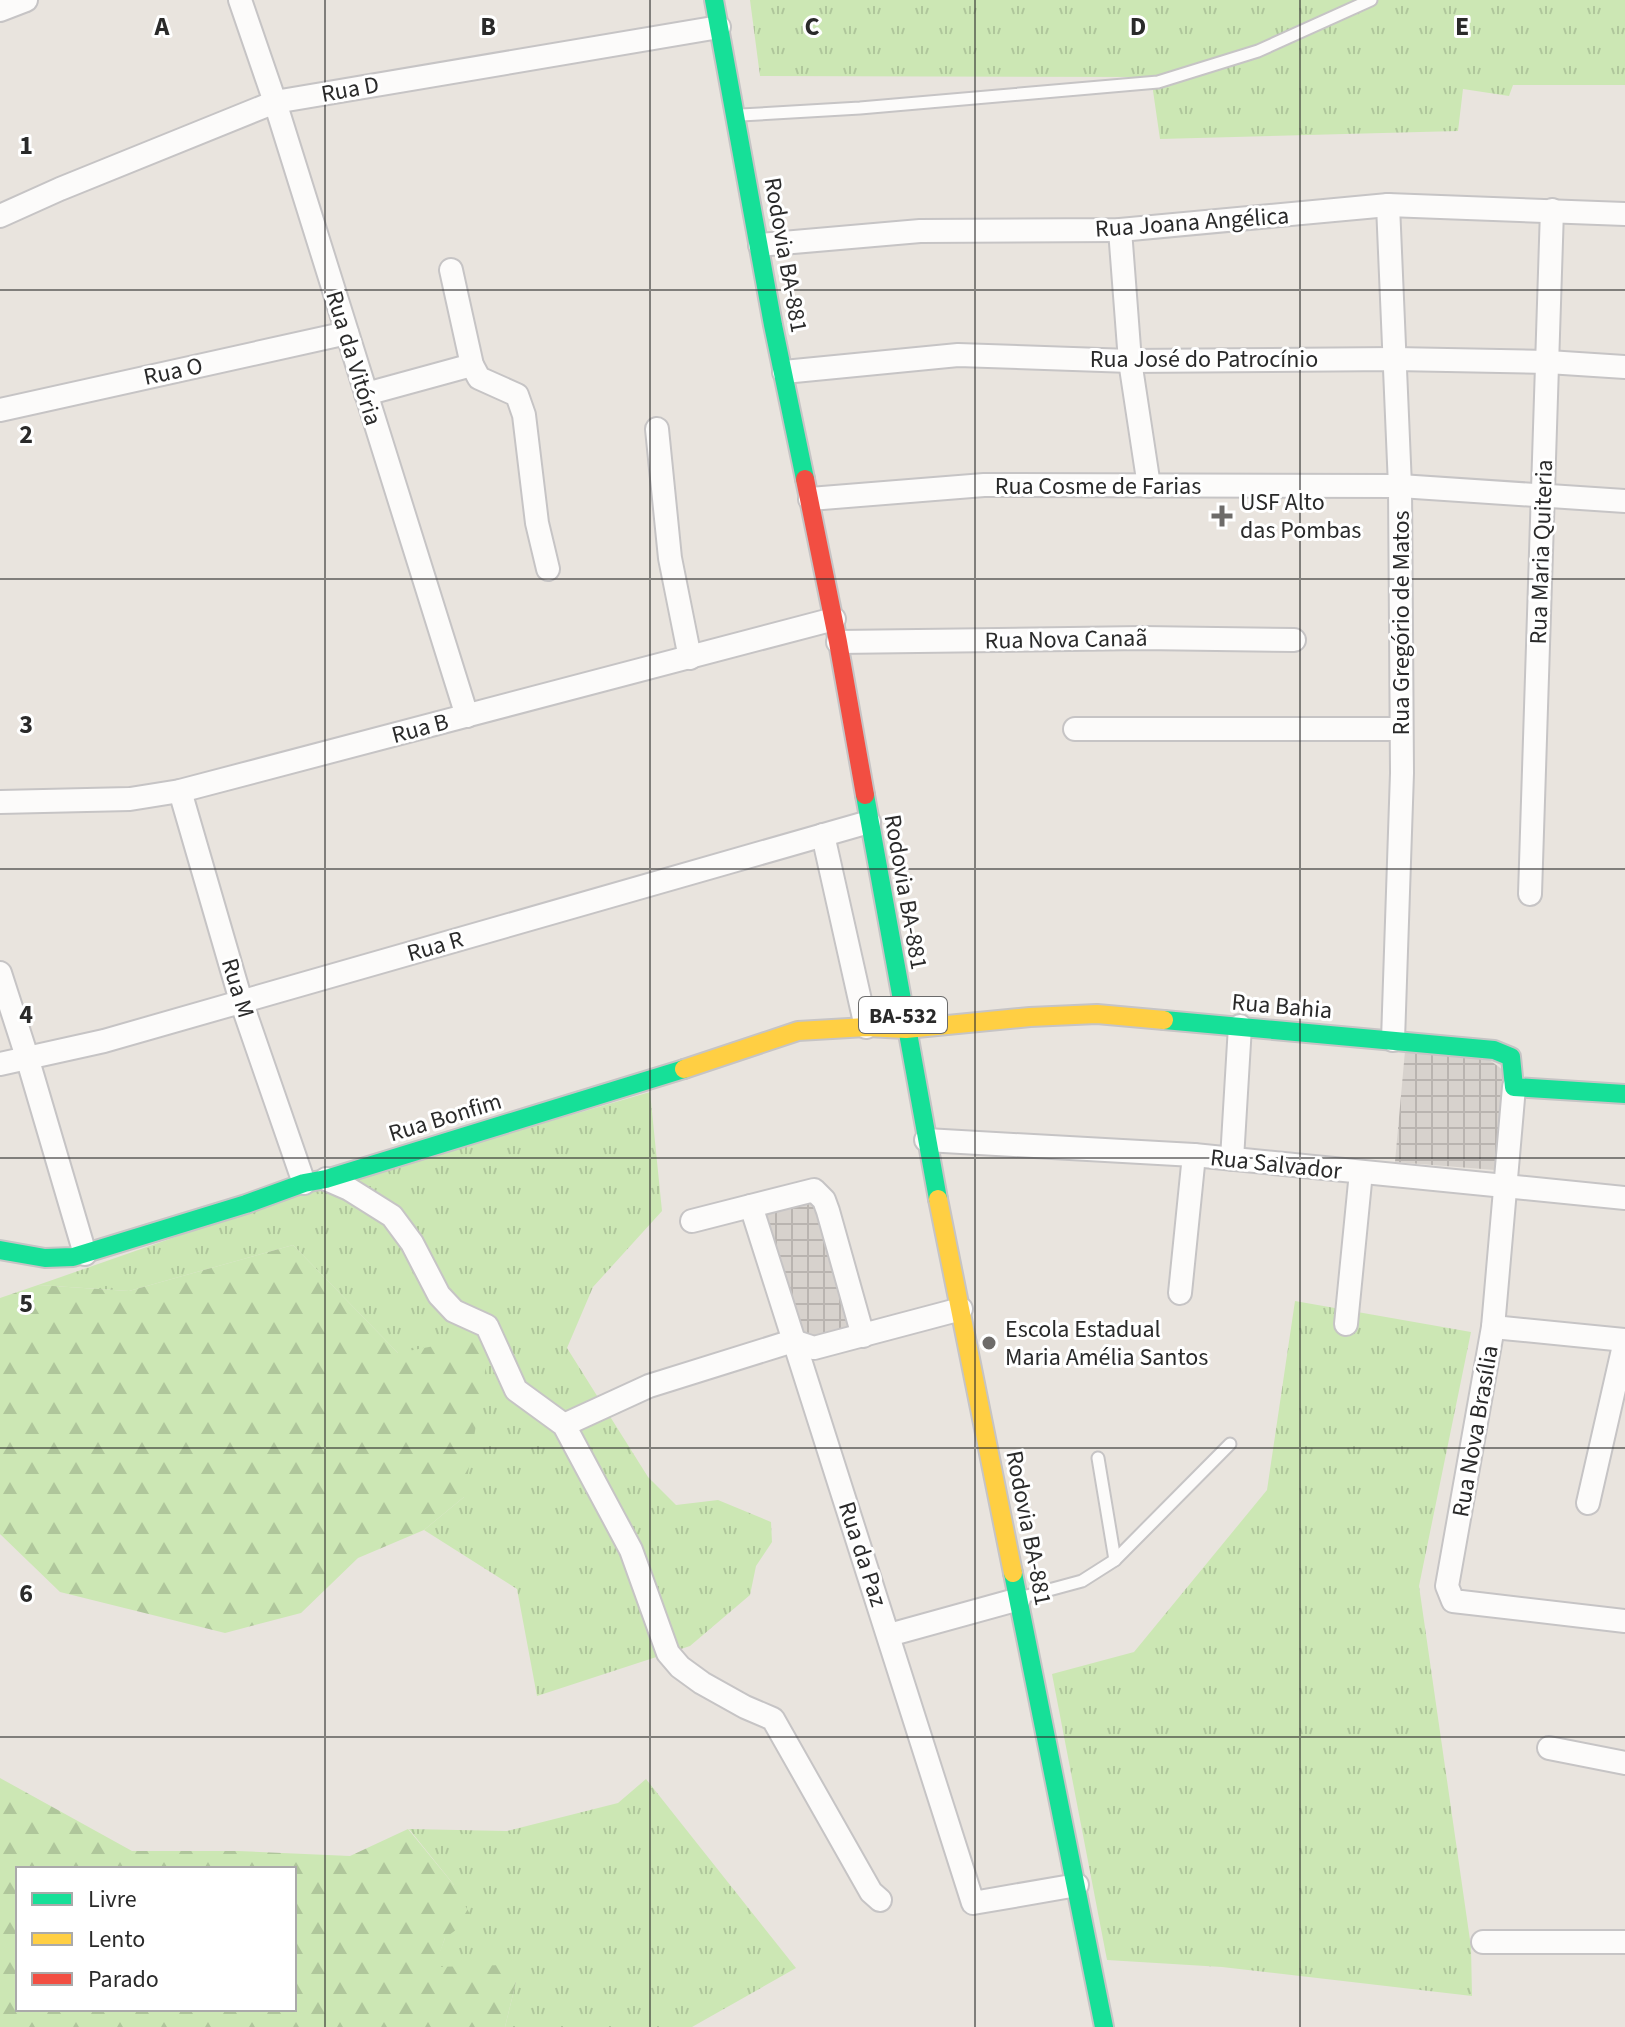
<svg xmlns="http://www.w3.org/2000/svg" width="1625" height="2027" viewBox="0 0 1625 2027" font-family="'Source Sans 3',sans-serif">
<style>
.grass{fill:url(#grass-tufts)}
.forest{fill:url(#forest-firs);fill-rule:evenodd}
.plaza{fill:url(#plaza-grid)}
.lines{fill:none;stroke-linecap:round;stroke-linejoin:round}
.lane-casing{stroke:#c6c4c5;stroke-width:15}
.street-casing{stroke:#c6c4c5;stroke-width:26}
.fast-casing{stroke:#c6c4c5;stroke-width:22}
.slow-casing{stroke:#c6c4c5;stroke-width:22}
.jam-casing{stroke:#c6c4c5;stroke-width:22}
.lane{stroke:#fcfbfa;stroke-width:11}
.street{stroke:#fcfbfa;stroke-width:22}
.fast{stroke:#16e098;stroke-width:18}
.slow{stroke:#ffcf43;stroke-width:18}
.jam{stroke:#f24e42;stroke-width:18}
.grid{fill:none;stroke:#2a2a2a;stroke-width:2;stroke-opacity:0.55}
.poi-dot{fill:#6d6b69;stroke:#fff;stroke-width:3}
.labels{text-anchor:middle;stroke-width:6;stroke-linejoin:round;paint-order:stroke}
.shield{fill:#fff;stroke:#6a6a6a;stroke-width:2}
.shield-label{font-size:22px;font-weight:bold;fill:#2a2a2a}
.street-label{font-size:24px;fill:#2a2a2a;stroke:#fff}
.poi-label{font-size:24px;fill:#2a2a2a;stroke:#fff;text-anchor:start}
.grid-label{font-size:26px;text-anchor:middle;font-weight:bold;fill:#2a2a2a;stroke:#fff;stroke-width:6;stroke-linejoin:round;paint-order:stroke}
</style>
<defs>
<pattern id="grass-tufts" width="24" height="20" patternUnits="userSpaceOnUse" patternTransform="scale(2)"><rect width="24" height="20" fill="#cce7b4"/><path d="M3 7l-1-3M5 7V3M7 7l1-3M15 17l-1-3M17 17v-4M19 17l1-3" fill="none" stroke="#afc69b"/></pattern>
<pattern id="forest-firs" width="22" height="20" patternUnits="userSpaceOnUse" patternTransform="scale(2)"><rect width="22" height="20" fill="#cce7b4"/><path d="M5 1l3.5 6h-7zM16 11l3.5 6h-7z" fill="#afc69b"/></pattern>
<pattern id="plaza-grid" width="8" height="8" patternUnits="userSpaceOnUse" patternTransform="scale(2)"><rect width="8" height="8" fill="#d7d2cd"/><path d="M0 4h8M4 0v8" fill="none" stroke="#b9b4b0"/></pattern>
</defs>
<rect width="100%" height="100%" fill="#e9e4de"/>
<!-- grass -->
<g class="grass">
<path d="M 750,0 L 1625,0 L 1625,85 L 1513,85 L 1509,96 L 1463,89 L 1458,131 L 1160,139 L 1151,77 L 760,76 Z"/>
<path d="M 650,1092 L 662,1211 L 593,1287 L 567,1348 L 648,1477 L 676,1505 L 718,1500 L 771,1522 L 772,1542 L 756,1566 L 750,1595 L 690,1646 L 537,1696 L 517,1589 L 424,1530 L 464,1497 L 398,1353 L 293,1245 L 129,1291 L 38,1285 L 287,1198 Z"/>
<path d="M 1295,1301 L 1471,1332 L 1419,1586 L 1471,1947 L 1472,1996 L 1222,1967 L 1107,1960 L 1052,1674 L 1134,1652 L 1267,1490 Z"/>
<path d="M 646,1779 L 796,1968 L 692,2027 L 505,2027 L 516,1982 L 463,1968 L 434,1967 L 445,1938 L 454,1885 L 409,1829 L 507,1831 L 618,1803 Z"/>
</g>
<!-- forest -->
<g class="forest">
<path d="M 293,1245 L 398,1353 L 491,1335 L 464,1497 L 424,1530 L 358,1558 L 301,1613 L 225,1633 L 60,1592 L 0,1534 L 0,1298 L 38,1285 L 129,1291 Z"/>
<path d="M 0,1778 L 132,1851 L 238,1851 L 350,1856 L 408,1829 L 454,1885 L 472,1918 L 445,1938 L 435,1967 L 503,1965 L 516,1982 L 505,2027 L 0,2027 ZM 294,1869 L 294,2009 L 18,2009 L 18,1869 Z"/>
</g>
<!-- plaza -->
<g class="plaza">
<path d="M 1405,1051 L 1487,1058 L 1503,1070 L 1495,1170 L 1395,1162 Z"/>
<path d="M 812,1197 L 852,1331 L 814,1340 L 798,1335 L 759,1210 Z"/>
</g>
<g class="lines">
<defs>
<g id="lane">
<path d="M 741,115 L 860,108 L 1158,82 L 1258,51 L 1371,0"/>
<path d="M 1098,1458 L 1115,1560"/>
<path d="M 1023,1597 L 1082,1581 L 1115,1560 L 1230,1444"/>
</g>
<g id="street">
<path d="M 240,0 L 275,102 L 467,716"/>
<path d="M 0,10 L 26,0"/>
<path d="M 1388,205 L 1400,486 L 1402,773 L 1393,1040"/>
<path d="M 0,216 L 60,189 L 275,102 L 719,27"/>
<path d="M 1120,230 L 1130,361 L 1149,486"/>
<path d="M 760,245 L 920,231 L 1120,230 L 1388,205 L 1625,214"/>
<path d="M 451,270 L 472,365 L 479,378 L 517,395 L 524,415 L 537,523 L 548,569"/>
<path d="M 784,372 L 958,355 L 1130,361 L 1395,359 L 1548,362 L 1625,367"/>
<path d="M 366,394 L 472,365"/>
<path d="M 0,410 L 347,333"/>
<path d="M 657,429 L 670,558 L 690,658"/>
<path d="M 810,499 L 984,485 L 1400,486 L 1625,501"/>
<path d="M 838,642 L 1142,638 L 1294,640"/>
<path d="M 1075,729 L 1401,729"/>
<path d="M 180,791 L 241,1001 L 304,1183"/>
<path d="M 0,802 L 130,799 L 180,791 L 834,619"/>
<path d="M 823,835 L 866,1027"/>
<path d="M 1530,894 L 1552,210"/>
<path d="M 0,973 L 27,1057 L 85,1254"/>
<path d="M 0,1064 L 104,1041 L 869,822"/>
<path d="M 1514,1087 L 1493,1327 L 1447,1586 L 1453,1601 L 1625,1621"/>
<path d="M 926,1140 L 1194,1155 L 1625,1198"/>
<path d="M 1232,1159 L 1240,1026"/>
<path d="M 326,1179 L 349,1189 L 392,1216 L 412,1243 L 439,1295 L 454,1311 L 487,1326 L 516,1390 L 564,1425 L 631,1550 L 668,1653 L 680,1667 L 702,1683 L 745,1707 L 773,1719 L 871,1892 L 880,1900"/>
<path d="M 751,1206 L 973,1903 L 1077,1885"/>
<path d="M 692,1221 L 814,1190 L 824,1200 L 828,1211 L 863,1336"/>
<path d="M 1180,1293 L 1194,1155"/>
<path d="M 1346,1324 L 1361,1172"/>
<path d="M 1493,1327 L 1625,1340"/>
<path d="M 564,1425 L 649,1386 L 793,1341 L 814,1348 L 961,1309"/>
<path d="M 1588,1503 L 1625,1341"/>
<path d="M 889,1635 L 1019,1599"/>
<path d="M 1549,1748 L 1625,1763"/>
<path d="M 1483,1942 L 1625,1942"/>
</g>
<g id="fast">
<path d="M 714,0 L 773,325 L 805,479"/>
<path d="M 865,795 L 938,1199"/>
<path d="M 1164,1020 L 1494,1050 L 1511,1057 L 1514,1087 L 1625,1094"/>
<path d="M 0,1250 L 45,1258 L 73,1257 L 246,1204 L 304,1183 L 326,1179 L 684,1069"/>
<path d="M 1013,1573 L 1104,2027"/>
</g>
<g id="slow">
<path d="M 684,1069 L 798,1031 L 866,1027 L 906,1029 L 1030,1017 L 1097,1014 L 1164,1020"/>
<path d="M 938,1199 L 1013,1573"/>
</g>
<path id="jam" d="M 805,479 L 838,642 L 865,795"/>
</defs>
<!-- lane casing -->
<use href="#lane" class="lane-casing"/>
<!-- street casing -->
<use href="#street" class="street-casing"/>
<!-- fast casing -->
<use href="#fast" class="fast-casing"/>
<!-- slow casing -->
<use href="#slow" class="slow-casing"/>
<!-- jam casing -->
<use href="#jam" class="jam-casing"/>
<!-- lane -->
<use href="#lane" class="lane"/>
<!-- street -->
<use href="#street" class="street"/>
<!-- fast -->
<use href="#fast" class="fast"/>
<!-- slow -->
<use href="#slow" class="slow"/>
<!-- jam -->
<use href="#jam" class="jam"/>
</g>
<!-- grid -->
<path class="grid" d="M 325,0 L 325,2027M 650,0 L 650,2027M 975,0 L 975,2027M 1300,0 L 1300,2027M 0,290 L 1625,290M 0,579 L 1625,579M 0,869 L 1625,869M 0,1158 L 1625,1158M 0,1448 L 1625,1448M 0,1737 L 1625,1737"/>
<!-- markers -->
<g class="poi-dot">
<path d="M1218 504h8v8h8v8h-8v8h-8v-8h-8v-8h8z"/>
<circle cx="989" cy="1343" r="8"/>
</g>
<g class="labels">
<!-- shield labels -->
<rect class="shield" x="859" y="997" width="88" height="36" rx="6"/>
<g class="shield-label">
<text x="903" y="1023">BA-532</text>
</g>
<!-- street labels -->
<g class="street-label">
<text transform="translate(350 89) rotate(-10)" y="8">Rua D</text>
<text transform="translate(1192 222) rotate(-4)" y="8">Rua Joana Angélica</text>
<text transform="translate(786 255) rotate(80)" y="8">Rodovia BA-881</text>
<text transform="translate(354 358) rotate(73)" y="8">Rua da Vitória</text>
<text x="1204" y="367">Rua José do Patrocínio</text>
<text transform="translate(173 371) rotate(-12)" y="8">Rua O</text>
<text x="1098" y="494">Rua Cosme de Farias</text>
<text transform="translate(1541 552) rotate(-88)" y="8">Rua Maria Quiteria</text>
<text transform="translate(1401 623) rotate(-90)" y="8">Rua Gregório de Matos</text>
<text transform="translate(1066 639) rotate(-1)" y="8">Rua Nova Canaã</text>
<text transform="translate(420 728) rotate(-15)" y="8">Rua B</text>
<text transform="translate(906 892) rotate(80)" y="8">Rodovia BA-881</text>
<text transform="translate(435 946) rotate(-16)" y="8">Rua R</text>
<text transform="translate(238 988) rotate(73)" y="8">Rua M</text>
<text transform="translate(1282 1006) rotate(5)" y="8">Rua Bahia</text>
<text transform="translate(445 1117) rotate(-17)" y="8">Rua Bonfim</text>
<text transform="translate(1276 1164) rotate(6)" y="8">Rua Salvador</text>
<text transform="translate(1475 1431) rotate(-80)" y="8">Rua Nova Brasília</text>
<text transform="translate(1029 1528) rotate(79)" y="8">Rodovia BA-881</text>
<text transform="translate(863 1554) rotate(72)" y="8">Rua da Paz</text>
</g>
<!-- poi labels -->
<g class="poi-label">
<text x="1240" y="510">USF Alto<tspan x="1240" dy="28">das Pombas</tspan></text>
<text x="1005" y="1337">Escola Estadual<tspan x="1005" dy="28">Maria Amélia Santos</tspan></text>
</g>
</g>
<g class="grid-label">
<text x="162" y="35">A</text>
<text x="488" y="35">B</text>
<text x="812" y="35">C</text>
<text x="1138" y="35">D</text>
<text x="1462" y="35">E</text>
<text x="26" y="154">1</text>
<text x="26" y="443">2</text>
<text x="26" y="733">3</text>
<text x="26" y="1023">4</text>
<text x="26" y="1312">5</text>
<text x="26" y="1602">6</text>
</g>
<!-- legend -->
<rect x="16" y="1867" width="280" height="144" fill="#ffffff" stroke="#aaaaaa" stroke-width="2"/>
<rect x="32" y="1893" width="40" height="12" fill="#16e098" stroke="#aaaaaa" stroke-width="2"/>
<text x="88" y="1907" font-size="24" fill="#2a2a2a">Livre</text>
<rect x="32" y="1933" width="40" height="12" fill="#ffcf43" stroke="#aaaaaa" stroke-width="2"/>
<text x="88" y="1947" font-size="24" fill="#2a2a2a">Lento</text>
<rect x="32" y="1973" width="40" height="12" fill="#f24e42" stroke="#aaaaaa" stroke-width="2"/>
<text x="88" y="1987" font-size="24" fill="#2a2a2a">Parado</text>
</svg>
